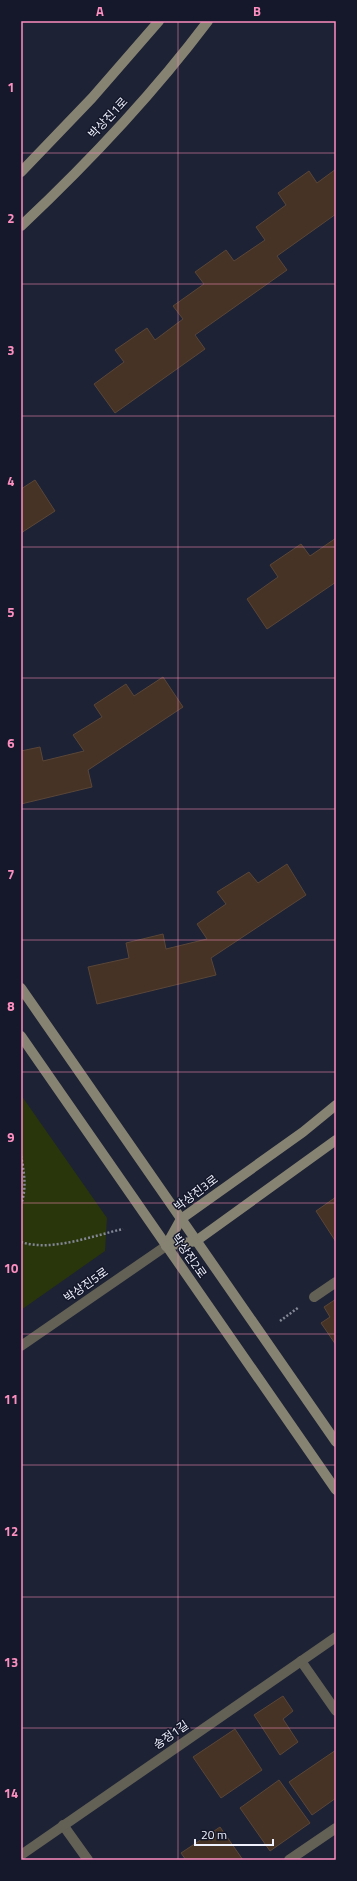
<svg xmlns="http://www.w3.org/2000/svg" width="357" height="1881" viewBox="0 0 357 1881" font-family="'Titillium Web','Noto Sans KR',sans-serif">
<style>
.green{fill:#29350b}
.building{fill:#463325;stroke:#5a4638}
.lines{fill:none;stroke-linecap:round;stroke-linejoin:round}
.path{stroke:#848896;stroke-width:2.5;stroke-dasharray:2 2;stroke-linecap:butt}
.street{stroke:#636056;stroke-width:10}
.secondary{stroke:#878373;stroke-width:10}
.grid{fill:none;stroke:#fd8ec0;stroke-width:1;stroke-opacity:0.55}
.labels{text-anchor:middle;stroke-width:3;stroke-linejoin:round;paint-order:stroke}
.street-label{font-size:12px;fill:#eff2fd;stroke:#14182a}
.neatline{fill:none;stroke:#fd8ec0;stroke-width:1.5}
.grid-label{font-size:13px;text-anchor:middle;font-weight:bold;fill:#fd8ec0}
</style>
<rect width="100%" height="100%" fill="#1d2234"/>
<!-- green -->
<path class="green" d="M 21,1095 L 107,1218 L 105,1251 L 21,1310 Z"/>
<!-- building -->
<g class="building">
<path d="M 336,169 L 336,214 L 277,256 L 287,270 L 195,335 L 205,349 L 115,413 L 94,384 L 124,362 L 115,350 L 147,328 L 155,340 L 183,319 L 173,306 L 204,284 L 195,272 L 226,250 L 234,261 L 265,240 L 256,227 L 286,205 L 278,193 L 309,171 L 317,183 Z"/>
<path d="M 35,480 L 55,511 L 21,533 L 21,489 Z"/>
<path d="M 336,538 L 336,582 L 267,629 L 247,599 L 278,577 L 270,565 L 301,544 L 310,556 Z"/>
<path d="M 163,677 L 183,707 L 88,770 L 92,787 L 21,804 L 21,751 L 40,747 L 43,761 L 84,751 L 73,735 L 102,717 L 94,705 L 126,684 L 134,696 Z"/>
<path d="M 287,864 L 306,895 L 211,958 L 216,975 L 97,1004 L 88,967 L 129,958 L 126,943 L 163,934 L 166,949 L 207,939 L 197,924 L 226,904 L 217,892 L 249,872 L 258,883 Z"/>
<path d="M 336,1197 L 336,1242 L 316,1211 Z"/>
<path d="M 336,1299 L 336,1345 L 321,1323 L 330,1317 L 324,1307 Z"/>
<path d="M 283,1696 L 293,1711 L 283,1719 L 298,1742 L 280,1755 L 254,1715 Z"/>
<path d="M 235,1729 L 262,1770 L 221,1798 L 193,1757 Z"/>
<path d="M 336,1750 L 336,1798 L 312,1815 L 289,1782 Z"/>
<path d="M 279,1780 L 310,1823 L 270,1851 L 240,1808 Z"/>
<path d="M 220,1827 L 243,1860 L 186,1860 L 181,1853 Z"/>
</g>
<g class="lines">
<!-- path -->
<g class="path">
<path d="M 21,1156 C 24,1171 27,1189 21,1204"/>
<path d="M 21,1242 C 51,1252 92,1236 123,1229"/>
<path d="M 280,1321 L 299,1307"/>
</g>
<!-- street -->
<g class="street">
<path d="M 314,1297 L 336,1282"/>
<path d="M 21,1346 L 166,1246"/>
<path d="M 301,1661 L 336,1711"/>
<path d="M 63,1825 L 88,1860"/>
<path d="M 21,1855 L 336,1637"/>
<path d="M 289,1860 L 336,1828"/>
</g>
<!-- secondary -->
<g class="secondary">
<path d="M 21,172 L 92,98 L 159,21"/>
<path d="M 21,226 C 88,163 153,94 208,21"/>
<path d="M 21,988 L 336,1442"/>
<path d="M 21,1036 L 336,1490"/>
<path d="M 166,1246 L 181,1219 L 303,1132 L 336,1105"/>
<path d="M 166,1246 L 196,1241 L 336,1140"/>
</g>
</g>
<!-- grid -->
<path class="grid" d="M 178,21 L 178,1860M 21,153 L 336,153M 21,284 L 336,284M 21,416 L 336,416M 21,547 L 336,547M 21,678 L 336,678M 21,809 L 336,809M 21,940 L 336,940M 21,1072 L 336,1072M 21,1203 L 336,1203M 21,1334 L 336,1334M 21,1465 L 336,1465M 21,1597 L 336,1597M 21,1728 L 336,1728"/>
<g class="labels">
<!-- street labels -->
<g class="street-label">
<text transform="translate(108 118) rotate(-47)" y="4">박상진1로</text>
<text transform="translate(196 1193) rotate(-37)" y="4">박상진3로</text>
<text transform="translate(189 1256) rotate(55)" y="4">박상진2로</text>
<text transform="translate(86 1285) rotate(-35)" y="4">박상진5로</text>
<text transform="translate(171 1735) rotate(-35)" y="4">송정1길</text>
</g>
</g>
<!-- border -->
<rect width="357" height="1881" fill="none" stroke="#14182a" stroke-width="44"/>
<!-- scale -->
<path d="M195 1839v6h78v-6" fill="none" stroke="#eff2fd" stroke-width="2"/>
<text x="201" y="1839" font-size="12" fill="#eff2fd" stroke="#14182a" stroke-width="3" paint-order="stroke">20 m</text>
<rect x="22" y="22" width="313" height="1837" class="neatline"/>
<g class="grid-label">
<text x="100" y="16">A</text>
<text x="257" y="16">B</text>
<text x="11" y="92">1</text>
<text x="11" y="223">2</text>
<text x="11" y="355">3</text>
<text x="11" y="486">4</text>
<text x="11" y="617">5</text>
<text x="11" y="748">6</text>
<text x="11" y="879">7</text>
<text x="11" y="1011">8</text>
<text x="11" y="1142">9</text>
<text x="11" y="1273">10</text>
<text x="11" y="1404">11</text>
<text x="11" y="1536">12</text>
<text x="11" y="1667">13</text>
<text x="11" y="1798">14</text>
</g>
</svg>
